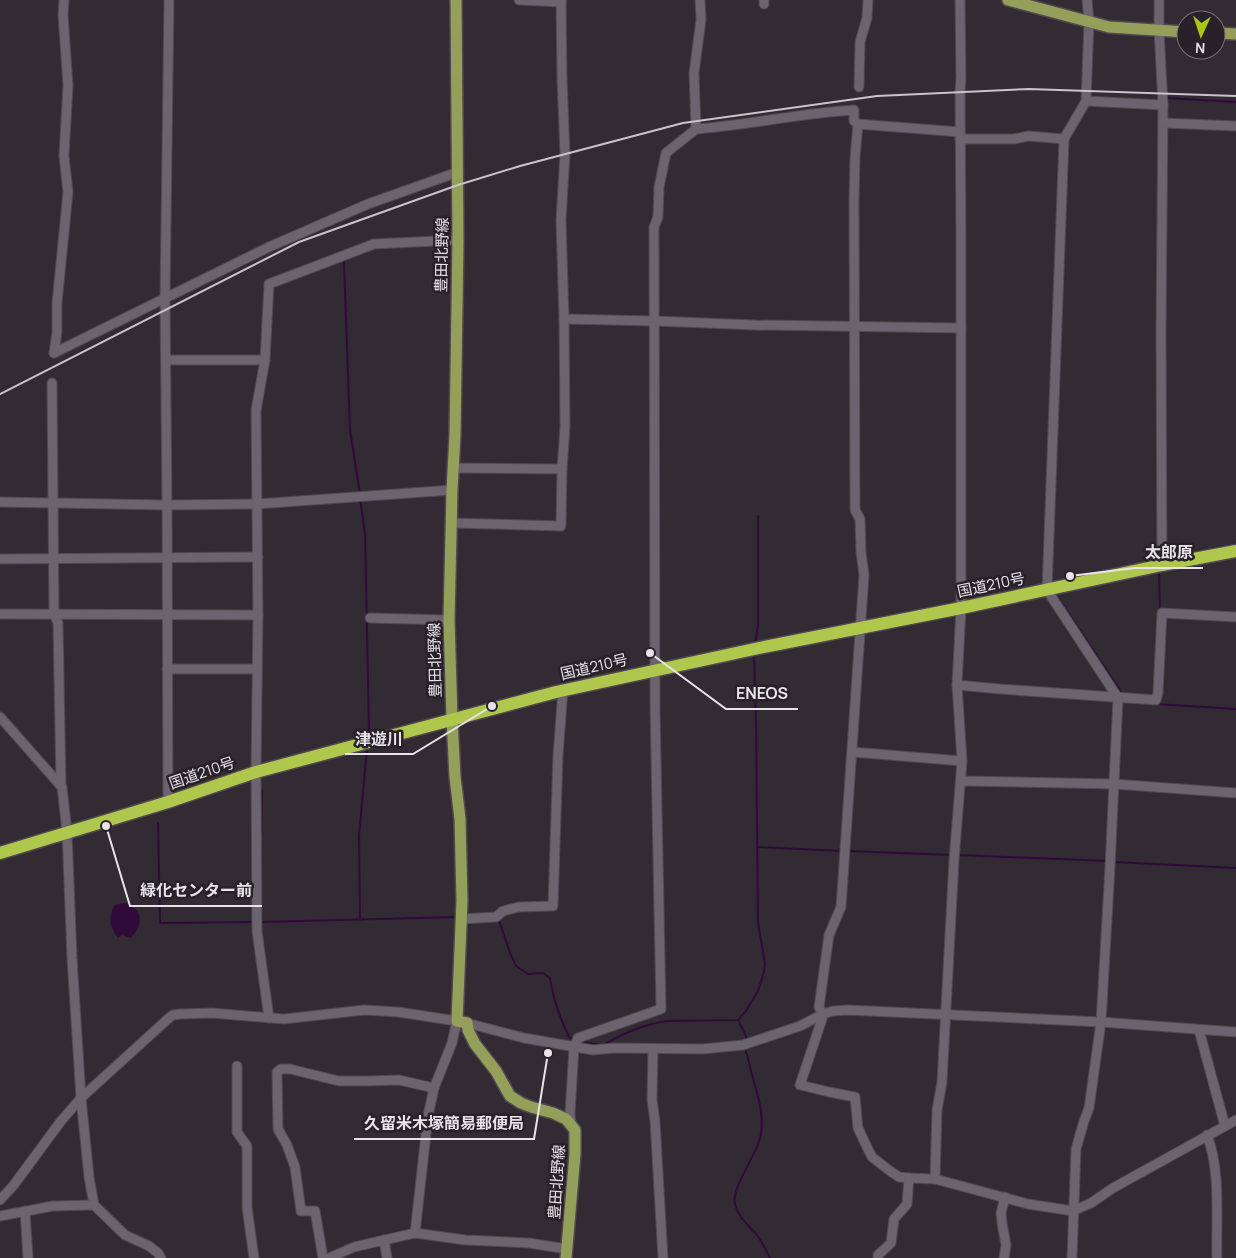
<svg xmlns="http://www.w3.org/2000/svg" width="1236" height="1258" viewBox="0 0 1236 1258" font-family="Manrope,'Noto Sans JP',sans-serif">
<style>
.water{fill:#300b39}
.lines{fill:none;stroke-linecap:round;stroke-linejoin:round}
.stream{stroke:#300b39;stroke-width:2}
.minor-casing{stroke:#4f4951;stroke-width:11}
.major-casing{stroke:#4f4951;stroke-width:14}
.highway-casing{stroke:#4f4951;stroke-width:15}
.minor{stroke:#6b636d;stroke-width:9}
.major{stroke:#949f5a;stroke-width:11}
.highway{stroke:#afc74d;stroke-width:12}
.rail{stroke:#c9c3ca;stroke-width:2}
.labels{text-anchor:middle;stroke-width:5;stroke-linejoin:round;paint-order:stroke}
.street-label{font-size:15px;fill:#e8e3e9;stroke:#282129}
.leader{fill:none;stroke:#e8e3e9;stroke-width:2}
.callout-dot{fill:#e8e3e9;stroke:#282129;stroke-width:2}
.callout-label{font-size:16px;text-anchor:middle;font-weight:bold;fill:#e8e3e9;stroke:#282129;stroke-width:5;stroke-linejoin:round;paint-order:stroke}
</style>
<rect width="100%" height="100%" fill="#322b33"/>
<!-- water -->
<path class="water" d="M 123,903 C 129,903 130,905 134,908 C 145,917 139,929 131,938 L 122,935 L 118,938 C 109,926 108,917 115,905 Z"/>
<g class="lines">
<!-- stream -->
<g class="stream">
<path d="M 1166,98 L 1236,102"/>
<path d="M 344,262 L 350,430 L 360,494"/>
<path d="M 360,499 L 365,533 L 369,731"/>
<path d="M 1159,571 L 1160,611"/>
<path d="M 1055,593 L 1121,692 L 1121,696"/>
<path d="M 755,643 L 758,626 L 758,516"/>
<path d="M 1156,704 L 1236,709"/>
<path d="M 158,823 L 160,923 L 255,922"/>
<path d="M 261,838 L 262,790"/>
<path d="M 757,847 L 842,851"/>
<path d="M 847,851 L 952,855"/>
<path d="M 957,855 L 1107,861"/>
<path d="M 1114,862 L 1236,868"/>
<path d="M 496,919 L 500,923 L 510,953 L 516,966 L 528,974 L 543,973 L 550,978 C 553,999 560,1018 569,1037 L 574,1040"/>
<path d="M 360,920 L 359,836 L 367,748"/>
<path d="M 260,922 L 458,917"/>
<path d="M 738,1020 L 746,1036 L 746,1041"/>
<path d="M 579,1041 L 599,1045"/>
<path d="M 603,1045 C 624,1033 642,1025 666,1021 L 738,1020 L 746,1011 L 758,991 L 764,972 L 765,963 L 758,923 L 756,721 L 754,655"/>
<path d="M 746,1046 L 746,1052 C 749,1060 750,1069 753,1078 C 758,1096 764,1115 761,1134 C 758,1154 731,1187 735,1204 C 738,1218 749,1225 757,1235 C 762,1242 766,1250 770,1258"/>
</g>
<defs>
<g id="minor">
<path d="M 519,0 L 561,2"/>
<path d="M 1159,0 L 1159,30 L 1163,105 L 1161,332 L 1162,565"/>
<path d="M 764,4 L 764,0"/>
<path d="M 859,87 L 860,42 L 867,18 L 868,0"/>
<path d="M 1086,101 L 1163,105"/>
<path d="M 1163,123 L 1236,126"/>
<path d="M 858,124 L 855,157 L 854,201 L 855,510 L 860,519 L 861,552 L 864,575 L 841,907 L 829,935 L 819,1007 L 823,1014 L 822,1019 L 800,1085 L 829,1092 L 855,1097 L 858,1128 L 866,1145 L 872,1157 L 890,1171 L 899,1177 L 909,1178 L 935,1179 L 1028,1204 L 1073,1211 L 1091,1203 L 1113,1188 L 1236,1120"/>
<path d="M 696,129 C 749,125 801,113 854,110 L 854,121 L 858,124 L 960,132"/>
<path d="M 960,139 L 1014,139 L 1028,136 L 1064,139"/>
<path d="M 564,319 L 655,321 L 755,325 L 961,328"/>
<path d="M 54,353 L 269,247 L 368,204 L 458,172"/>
<path d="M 54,353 L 57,332 L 57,303 L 68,192 L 64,156 L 68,85 L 63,15 L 64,0"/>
<path d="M 166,360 L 265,360"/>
<path d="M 52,383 L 54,614 L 58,623 L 61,786 L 62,787 L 67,832 L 72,958 L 81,1098 L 89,1177 L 94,1205 L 125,1235 L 149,1246 L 158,1253 L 161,1258"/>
<path d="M 453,468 L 562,469"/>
<path d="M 0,502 L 167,505 L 257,504 L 452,490"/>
<path d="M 451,523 L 561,526 L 562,469 L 565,427 L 564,319 L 561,220 L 565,154 L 562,78 L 561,0"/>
<path d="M 0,559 L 258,557"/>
<path d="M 0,614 L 258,615"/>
<path d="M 370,618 L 449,620"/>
<path d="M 167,669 L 257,669"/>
<path d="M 957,685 L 1000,689 L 1156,700 L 1158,693 L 1162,613 L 1236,617"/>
<path d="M 0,717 L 61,786"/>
<path d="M 852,752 L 962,761"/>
<path d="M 961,781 L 1114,784 L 1236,793"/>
<path d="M 168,802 L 167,505 L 165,299 L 169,0"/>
<path d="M 462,919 L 496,917 L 503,911 L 519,907 L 553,906 L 558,755 L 563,690"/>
<path d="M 269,1018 L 257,931 L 256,772 L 258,615 L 256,410 L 265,360 L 269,284 L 374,244 L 458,240"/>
<path d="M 467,1023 L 524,1038 L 593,1050 L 614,1048 L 703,1049 L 743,1045 L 800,1026 L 823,1014 L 833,1011 L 848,1010 L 1101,1022 L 1236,1032"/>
<path d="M 1199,1030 L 1225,1126"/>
<path d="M 653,1049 L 652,1100 L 655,1121 L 663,1258"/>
<path d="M 237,1066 L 237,1132 L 247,1146 L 247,1207 L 254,1258"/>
<path d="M 571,1124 L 570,1114 L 574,1047 L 578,1038 L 661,1009 L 655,707 L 654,227 L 658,217 L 659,187 L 666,153 L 696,129 L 694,73 L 701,20 L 700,0"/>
<path d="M 1207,1135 C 1221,1171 1216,1219 1217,1258"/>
<path d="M 935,1179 L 937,1110 L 942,1082 L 954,860 L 962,761 L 957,685 L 961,608 L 961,237 L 960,92 L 961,77 L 960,0"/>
<path d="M 0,1200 L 13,1186 L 61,1121 L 81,1098 L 169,1018 L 173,1015 L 181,1014 L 212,1013 L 284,1019 L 364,1010 L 398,1012 L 457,1021 L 452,1043 L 434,1088 L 428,1116 L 415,1233"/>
<path d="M 25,1211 L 28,1258"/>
<path d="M 0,1216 L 53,1206 L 94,1205"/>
<path d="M 384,1240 L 387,1258"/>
<path d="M 323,1258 L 315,1211 L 301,1211 L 295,1167 L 287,1145 L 278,1129 L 277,1072 L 281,1069 L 290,1069 L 339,1081 L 366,1081 L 399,1080 L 434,1088"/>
<path d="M 329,1258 L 354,1247 L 415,1233 L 465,1240 L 529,1243 L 567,1249"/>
<path d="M 878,1258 L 878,1255 L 891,1243 L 894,1219 L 907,1204 L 909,1178"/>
<path d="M 1004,1258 L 1006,1245 L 1002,1223 L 1001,1213 L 1005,1197"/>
<path d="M 1072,1258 L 1076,1149 L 1084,1121 L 1089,1108 L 1101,1022 L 1110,867 L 1118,698 L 1047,590 L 1064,139 L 1086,101 L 1089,22 L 1087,0"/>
</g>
<g id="major">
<path d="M 456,0 L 458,240 L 455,435 L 452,490 L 449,620 L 452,719 L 455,777 L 460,819 L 462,901 L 457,1021 L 467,1023 L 468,1030 L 475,1044 L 496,1071 L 510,1096 L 521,1103 L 531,1107 L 553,1113 L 566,1119 L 575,1130 L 575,1154 L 566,1258"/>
<path d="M 1008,0 L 1109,27 L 1186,32"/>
<path d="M 1216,33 L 1236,34"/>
</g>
<path id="highway" d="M 0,853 L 168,802 L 256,772 L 556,692 L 759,648 L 961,608 L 1162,565 L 1236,551"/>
</defs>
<!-- minor casing -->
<use href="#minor" class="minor-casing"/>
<!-- major casing -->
<use href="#major" class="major-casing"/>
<!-- highway casing -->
<use href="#highway" class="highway-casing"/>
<!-- minor -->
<use href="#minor" class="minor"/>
<!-- major -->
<use href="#major" class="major"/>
<!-- highway -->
<use href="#highway" class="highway"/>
<!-- rail -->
<path class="rail" d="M 0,394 L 299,242 L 458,185 L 520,166 L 683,123 L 877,96 L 1029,89 L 1236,96"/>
</g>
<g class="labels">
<!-- street labels -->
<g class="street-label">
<text transform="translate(442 255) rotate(-89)" y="5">豊田北野線</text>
<text transform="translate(991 585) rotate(-12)" y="5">国道210号</text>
<text transform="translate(435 660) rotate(-91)" y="5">豊田北野線</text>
<text transform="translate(594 667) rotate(-13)" y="5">国道210号</text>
<text transform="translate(202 773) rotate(-19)" y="5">国道210号</text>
<text transform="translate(557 1182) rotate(-86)" y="5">豊田北野線</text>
</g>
</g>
<!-- callouts -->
<path class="leader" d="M1070 576L1135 568H1203M650 653L726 709H798M492 706L413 754H345M106 826L130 906H262M548 1053L534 1139H354"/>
<g class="callout-dot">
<circle cx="1070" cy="576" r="5"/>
<circle cx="650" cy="653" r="5"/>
<circle cx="492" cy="706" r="5"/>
<circle cx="106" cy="826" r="5"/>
<circle cx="548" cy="1053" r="5"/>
</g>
<g class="callout-label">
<text x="1169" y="558">太郎原</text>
<text x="762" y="699">ENEOS</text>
<text x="379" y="745">津遊川</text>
<text x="196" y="896">緑化センター前</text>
<text x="444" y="1129">久留米木塚簡易郵便局</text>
</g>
<!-- north arrow -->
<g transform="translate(1201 35) rotate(183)"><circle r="24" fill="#282129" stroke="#756f76"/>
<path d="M0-4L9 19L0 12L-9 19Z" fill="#abc615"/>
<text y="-8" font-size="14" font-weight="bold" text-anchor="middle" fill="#e8e3e9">N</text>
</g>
</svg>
